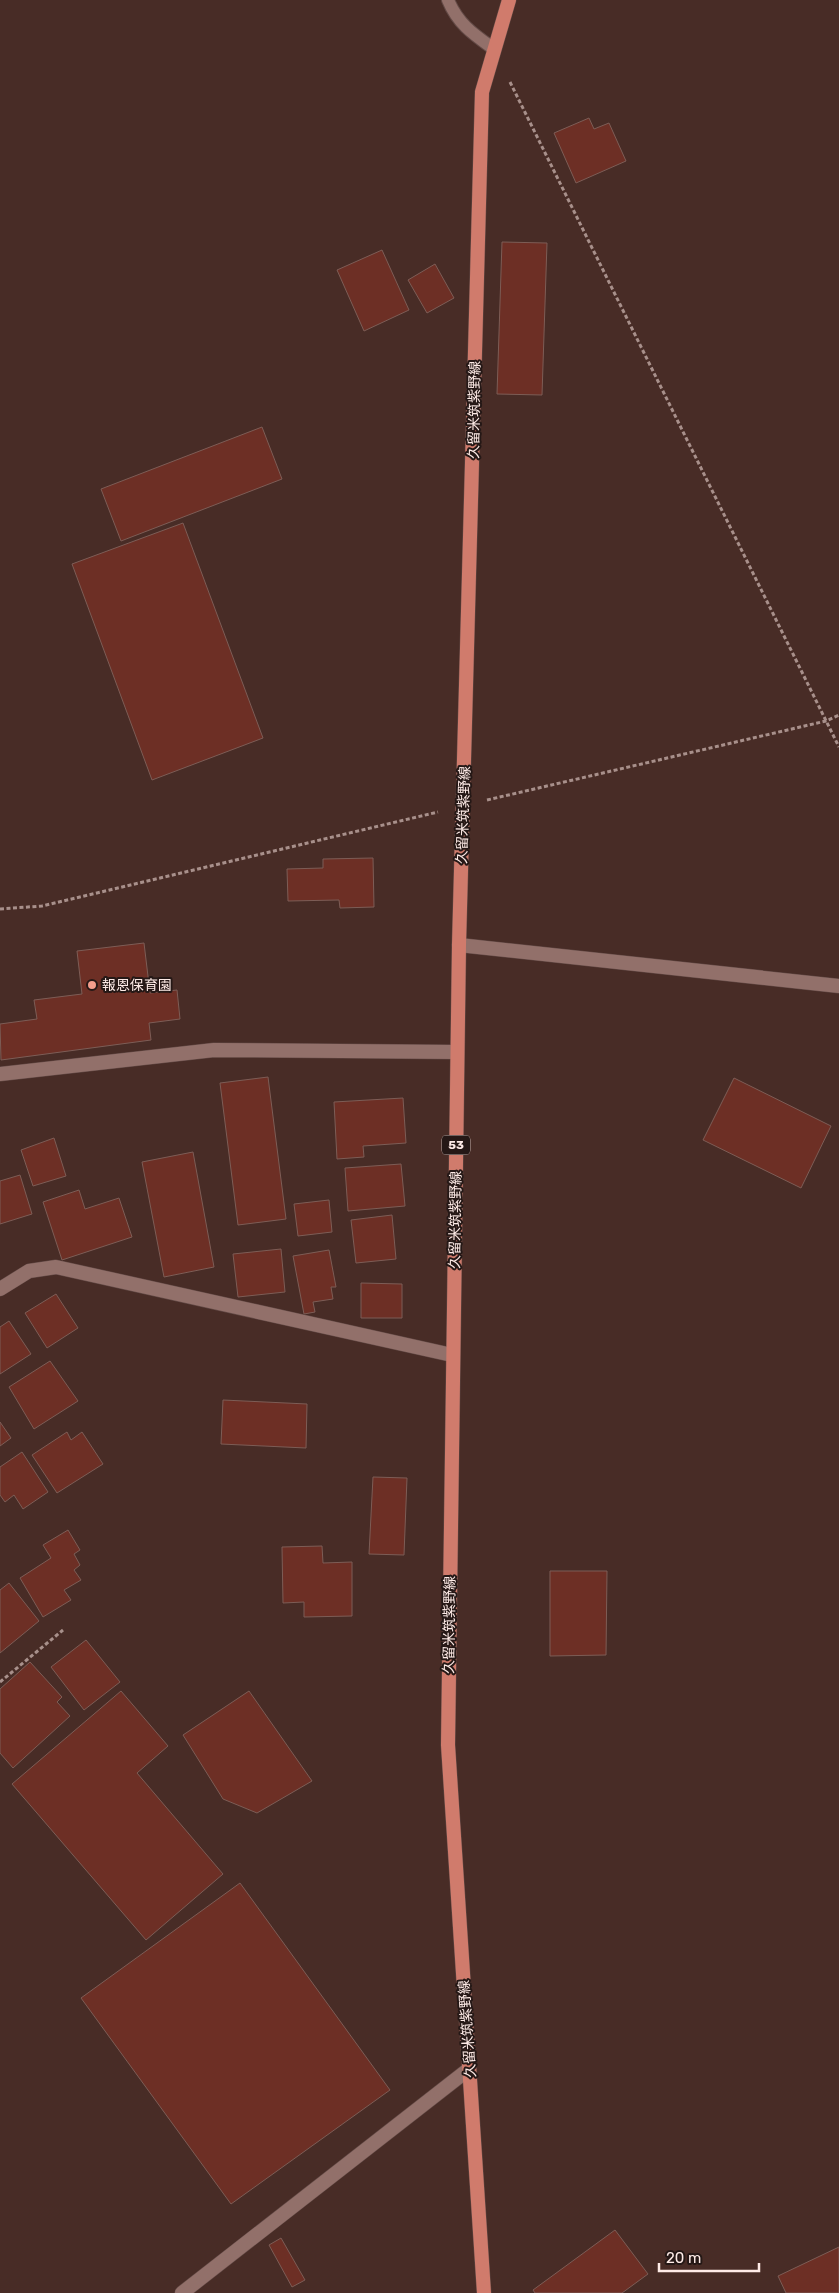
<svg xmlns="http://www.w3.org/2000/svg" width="839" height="2293" viewBox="0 0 839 2293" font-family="Rubik,'Noto Sans JP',sans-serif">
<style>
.building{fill:#6d2f25;stroke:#7d5d56}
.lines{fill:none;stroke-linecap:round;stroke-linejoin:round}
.service-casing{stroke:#644b47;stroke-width:14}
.minor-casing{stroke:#644b47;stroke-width:15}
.primary-casing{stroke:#644b47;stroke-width:15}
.path{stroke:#a8908b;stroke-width:3;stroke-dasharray:4 2.5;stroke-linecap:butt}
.service{stroke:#92706a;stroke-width:12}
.minor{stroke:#92706a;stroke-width:14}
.primary{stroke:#d07b6c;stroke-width:14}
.poi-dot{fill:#f49d8c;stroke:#251816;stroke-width:2}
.labels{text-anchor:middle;stroke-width:4;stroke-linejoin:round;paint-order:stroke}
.shield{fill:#251816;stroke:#bdaca8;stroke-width:1}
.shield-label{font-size:12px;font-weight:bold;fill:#feebe7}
.street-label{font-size:14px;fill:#feebe7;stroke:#251816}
.poi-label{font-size:14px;fill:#feebe7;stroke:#251816;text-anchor:start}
</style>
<rect width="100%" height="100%" fill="#482c26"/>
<!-- building -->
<g class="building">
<path d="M 589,118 L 594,129 L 609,123 L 626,161 L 576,183 L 554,133 Z"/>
<path d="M 502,242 L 547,243 L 542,395 L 497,394 Z"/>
<path d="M 382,250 L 409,310 L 364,331 L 337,270 Z"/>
<path d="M 435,264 L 454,298 L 427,313 L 408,280 Z"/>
<path d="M 262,427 L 282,479 L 121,541 L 101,489 Z"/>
<path d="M 183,523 L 263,738 L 152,780 L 72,564 Z"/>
<path d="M 373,858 L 374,907 L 340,908 L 339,900 L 288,901 L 287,869 L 323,868 L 323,859 Z"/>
<path d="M 144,943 L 150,993 L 177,990 L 180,1019 L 149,1023 L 151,1040 L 1,1060 L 0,1024 L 37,1019 L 34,1000 L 82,994 L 77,951 Z"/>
<path d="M 268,1077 L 286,1219 L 238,1225 L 220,1083 Z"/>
<path d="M 734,1078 L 831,1126 L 801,1188 L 703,1140 Z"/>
<path d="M 403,1098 L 406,1143 L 363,1146 L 364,1157 L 337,1159 L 334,1102 Z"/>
<path d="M 54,1138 L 66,1176 L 33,1186 L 21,1150 Z"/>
<path d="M 193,1152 L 214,1267 L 164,1277 L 142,1162 Z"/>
<path d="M 401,1164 L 405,1206 L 348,1211 L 345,1168 Z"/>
<path d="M 20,1175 L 32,1214 L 0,1224 L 0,1181 Z"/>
<path d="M 79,1190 L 85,1209 L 119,1198 L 132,1237 L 62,1260 L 43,1202 Z"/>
<path d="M 329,1200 L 332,1232 L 298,1236 L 294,1204 Z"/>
<path d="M 392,1215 L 396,1259 L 356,1263 L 351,1220 Z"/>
<path d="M 281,1249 L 285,1292 L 238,1297 L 233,1254 Z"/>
<path d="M 329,1250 L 336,1287 L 331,1287 L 333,1299 L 313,1302 L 315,1312 L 304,1314 L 293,1256 Z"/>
<path d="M 361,1283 L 402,1284 L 402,1318 L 361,1318 Z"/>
<path d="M 56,1294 L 78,1328 L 47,1348 L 25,1313 Z"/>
<path d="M 9,1321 L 31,1354 L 0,1374 L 0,1327 Z"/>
<path d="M 50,1361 L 78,1401 L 34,1429 L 9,1387 Z"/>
<path d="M 223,1400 L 307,1404 L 306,1448 L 221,1444 Z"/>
<path d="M 0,1422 L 11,1438 L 0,1446 Z"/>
<path d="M 67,1432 L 71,1440 L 82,1432 L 103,1464 L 57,1493 L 32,1455 Z"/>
<path d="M 22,1452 L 48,1492 L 23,1509 L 14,1495 L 5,1502 L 0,1495 L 0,1467 Z"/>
<path d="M 373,1477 L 407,1478 L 404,1555 L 369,1554 Z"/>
<path d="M 68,1530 L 80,1550 L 74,1554 L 80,1565 L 74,1570 L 81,1580 L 64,1590 L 71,1600 L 43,1617 L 20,1578 L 51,1558 L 43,1545 Z"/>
<path d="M 322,1546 L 323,1563 L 352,1562 L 352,1616 L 304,1617 L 304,1602 L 283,1603 L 282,1547 Z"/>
<path d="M 550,1571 L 607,1571 L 606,1655 L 550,1656 Z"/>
<path d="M 9,1583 L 39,1621 L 0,1653 L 0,1590 Z"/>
<path d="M 86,1640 L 120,1682 L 84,1710 L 51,1667 Z"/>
<path d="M 30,1662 L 62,1697 L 57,1702 L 70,1716 L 13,1768 L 0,1753 L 0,1689 Z"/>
<path d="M 121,1691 L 168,1746 L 137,1773 L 223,1874 L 146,1940 L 12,1784 Z"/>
<path d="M 249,1691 L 312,1781 L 257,1813 L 223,1799 L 183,1735 Z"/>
<path d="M 240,1883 L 390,2090 L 231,2204 L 81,1998 Z"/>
<path d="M 615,2230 L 648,2274 L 622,2293 L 535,2293 L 533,2290 Z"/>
<path d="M 281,2238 L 305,2280 L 292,2287 L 269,2245 Z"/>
<path d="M 839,2247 L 839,2293 L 786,2293 L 778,2276 Z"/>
</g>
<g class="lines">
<defs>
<path id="service" d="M 448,0 C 458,24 473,34 494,49"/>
<g id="minor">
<path d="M 459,945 L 839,986"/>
<path d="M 0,1074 L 214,1050 L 457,1052"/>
<path d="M 0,1289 L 29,1271 L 56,1267 L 452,1355"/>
<path d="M 182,2293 L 469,2069"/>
</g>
<path id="primary" d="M 484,2293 L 448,1745 L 459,945 L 482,92 L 509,0"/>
</defs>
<!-- service casing -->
<use href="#service" class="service-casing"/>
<!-- minor casing -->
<use href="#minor" class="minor-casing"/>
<!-- primary casing -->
<use href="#primary" class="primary-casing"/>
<!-- path -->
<g class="path">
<path d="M 510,82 L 839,747"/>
<path d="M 487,800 L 826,721 L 839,715"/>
<path d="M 0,909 L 42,906 L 438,812"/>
<path d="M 0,1682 L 63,1630"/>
</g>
<!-- service -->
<use href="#service" class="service"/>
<!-- minor -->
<use href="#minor" class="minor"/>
<!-- primary -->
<use href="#primary" class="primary"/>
</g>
<!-- markers -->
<circle class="poi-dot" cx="92" cy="985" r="5"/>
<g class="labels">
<!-- shield labels -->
<rect class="shield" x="442" y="1135.5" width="28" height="19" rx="4"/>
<g class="shield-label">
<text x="456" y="1149">53</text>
</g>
<!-- street labels -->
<g class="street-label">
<text transform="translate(474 410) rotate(-89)" y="5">久留米筑紫野線</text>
<text transform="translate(463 815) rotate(-88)" y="5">久留米筑紫野線</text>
<text transform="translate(455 1220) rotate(-89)" y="5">久留米筑紫野線</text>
<text transform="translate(449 1625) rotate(-89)" y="5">久留米筑紫野線</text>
<text transform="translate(467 2029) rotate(-94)" y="5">久留米筑紫野線</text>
</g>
<!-- poi labels -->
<g class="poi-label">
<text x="102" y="990">報恩保育園</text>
</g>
</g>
<!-- scale -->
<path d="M659 2263v8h100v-8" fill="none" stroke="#feebe7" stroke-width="2.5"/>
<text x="666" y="2263" font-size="15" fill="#feebe7" stroke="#251816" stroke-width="4" paint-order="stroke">20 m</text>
</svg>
